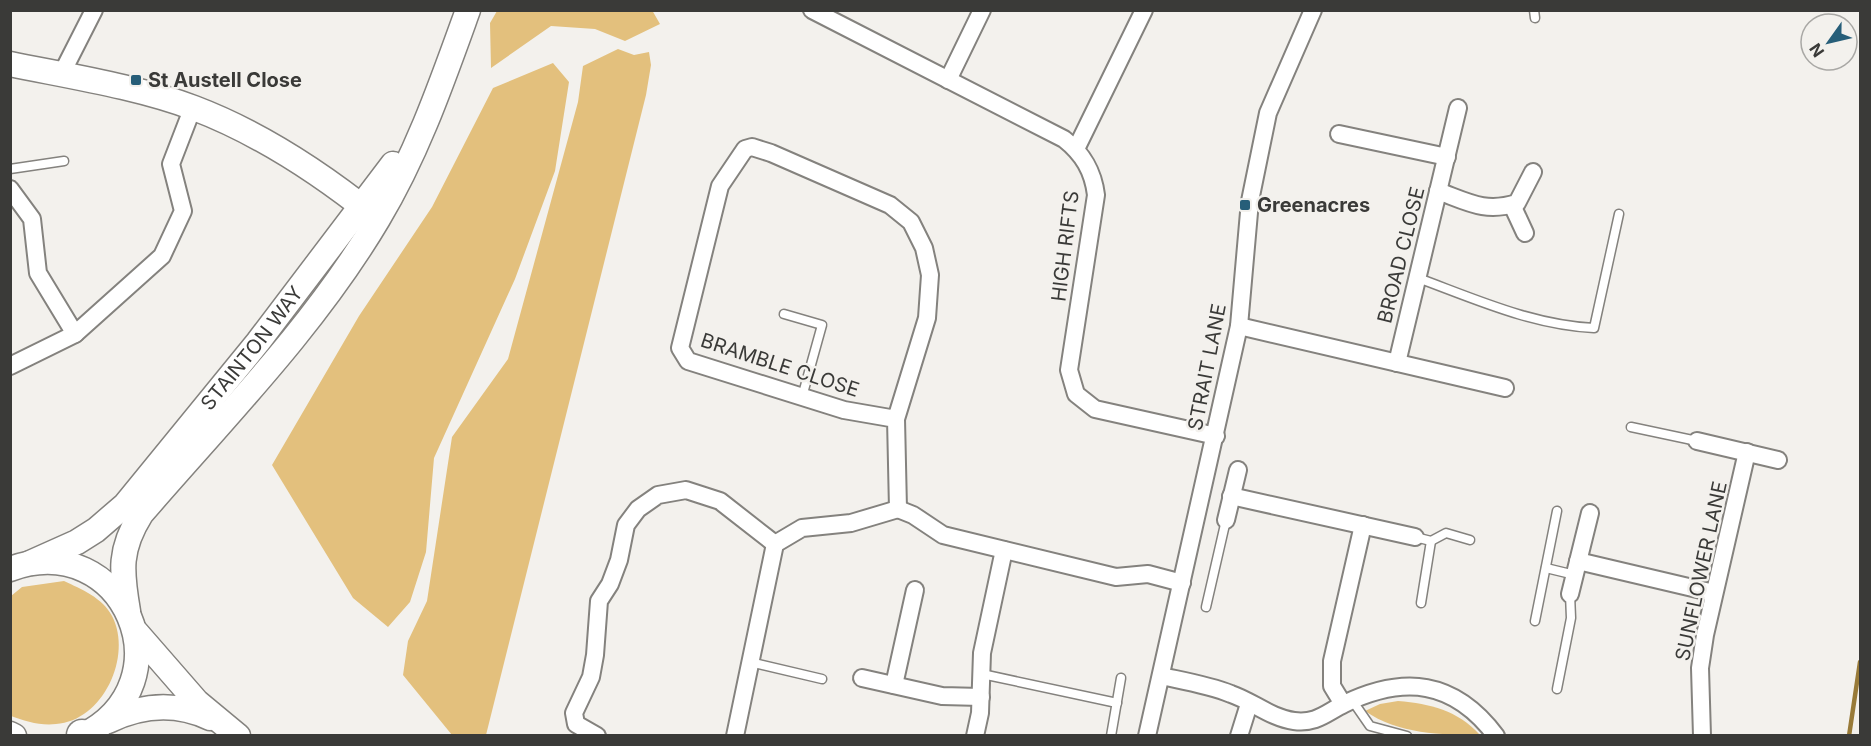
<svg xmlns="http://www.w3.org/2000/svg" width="1871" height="746" viewBox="0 0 1871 746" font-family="Inter,sans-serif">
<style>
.green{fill:#e3c07d}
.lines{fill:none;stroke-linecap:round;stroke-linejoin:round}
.stream{stroke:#987a38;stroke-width:4.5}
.lane-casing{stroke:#84827e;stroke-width:11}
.street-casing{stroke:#84827e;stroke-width:20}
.secondary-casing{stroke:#84827e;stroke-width:27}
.highway-casing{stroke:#84827e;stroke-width:33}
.lane{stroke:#fff;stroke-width:8}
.street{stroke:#fff;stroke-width:16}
.secondary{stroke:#fff;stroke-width:24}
.highway{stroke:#fff;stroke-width:30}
.poi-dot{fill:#275e79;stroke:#f3f1ed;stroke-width:2}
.labels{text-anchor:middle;stroke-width:5;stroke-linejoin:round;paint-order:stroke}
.poi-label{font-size:20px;font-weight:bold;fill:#3a3a38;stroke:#f3f1ed;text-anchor:start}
.street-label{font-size:20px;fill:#3a3a38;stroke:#f3f1ed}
</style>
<rect width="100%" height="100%" fill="#f3f1ed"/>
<!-- green -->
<g class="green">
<path d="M 652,10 L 660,24 L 625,41 L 595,29 L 551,26 L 491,68 L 490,23 L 497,11 Z"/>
<path d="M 618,49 L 634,55 L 649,52 L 651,65 L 646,95 L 486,735 L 452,735 L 403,675 L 408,641 L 427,601 L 452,437 L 508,359 L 578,102 L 583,66 Z"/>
<path d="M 553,63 L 569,82 L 555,171 L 515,279 L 434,458 L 426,552 L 410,602 L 388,627 L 353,598 L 272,465 L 359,316 L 432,207 L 493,88 Z"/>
<path d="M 64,581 C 81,589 103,598 112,616 C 133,656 103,721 56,724 C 41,726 24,721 11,716 L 11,596 L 22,587 Z"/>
<path d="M 1398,701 C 1431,704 1457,710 1480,735 C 1441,735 1398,734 1365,711 L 1380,704 Z"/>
</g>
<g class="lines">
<!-- stream -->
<path class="stream" d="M 1849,736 L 1860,662"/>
<defs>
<g id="lane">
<path d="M 1534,10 L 1535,18"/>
<path d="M 10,169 L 64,161"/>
<path d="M 1418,278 C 1475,299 1532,325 1594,328 L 1619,214"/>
<path d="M 784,314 L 822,325 L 802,397"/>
<path d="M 1631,427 L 1697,441"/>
<path d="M 1415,537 L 1431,541 L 1446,533 L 1470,540"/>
<path d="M 1546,568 L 1575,575"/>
<path d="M 1421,603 L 1431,541"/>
<path d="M 1206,607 L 1226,520"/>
<path d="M 1535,621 L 1557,511"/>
<path d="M 750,662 L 822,679"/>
<path d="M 982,674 L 1117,703"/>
<path d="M 1557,689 L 1571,618 L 1570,594"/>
<path d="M 1352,700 L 1370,726 L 1407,736"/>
<path d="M 1111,736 L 1121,678"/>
</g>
<g id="street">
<path d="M 812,10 L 1064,139 C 1083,154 1093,171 1096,195 L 1069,370 L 1076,394 L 1095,409 L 1216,436"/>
<path d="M 61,75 L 94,10"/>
<path d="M 948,80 L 982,10"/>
<path d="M 1339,134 L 1447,157"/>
<path d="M 1076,149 L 1144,10"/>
<path d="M 10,189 L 32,219 L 38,273 L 75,334"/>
<path d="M 1438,191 C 1468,202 1485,213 1517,203 L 1533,172"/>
<path d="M 1512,205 L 1525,233"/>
<path d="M 1239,326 L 1505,388"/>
<path d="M 1397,363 L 1458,108"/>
<path d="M 10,366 L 75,334 L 162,256 L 183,211 L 171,164 L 193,107"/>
<path d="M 896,419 L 844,410 L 688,361 L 680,348 L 720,186 L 745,149 L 752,147 L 771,153 L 890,205 L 911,222 L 924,248 L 930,275 L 927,318 L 896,419 L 898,509"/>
<path d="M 1697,441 L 1778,460"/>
<path d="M 1231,496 L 1415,537"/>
<path d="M 898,509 L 913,515 L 943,535 L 1116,577 L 1148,574 L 1182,583"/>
<path d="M 1226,520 L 1238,470"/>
<path d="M 1578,561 L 1714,593"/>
<path d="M 1570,594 L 1590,513"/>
<path d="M 1161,676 C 1184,681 1209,685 1231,694 C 1252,701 1271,718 1294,721 C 1316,724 1326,713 1344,704 C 1404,675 1454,680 1496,736"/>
<path d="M 862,678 L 942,696 L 981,697"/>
<path d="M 894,685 L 915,590"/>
<path d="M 1343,704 L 1332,686 L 1332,661 L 1363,525"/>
<path d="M 597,736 L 576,724 L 574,713 L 591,677 L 595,655 L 599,601 L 610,584 L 619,560 L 626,525 L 638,509 L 658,495 L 686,490 L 720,501 L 775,544"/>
<path d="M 735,736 L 775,544 L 802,528 L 851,523 L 898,509"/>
<path d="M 975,736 L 980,713 L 982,653 L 1004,550"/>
<path d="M 1147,736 L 1239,326 L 1250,201 L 1268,113 L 1313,10"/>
<path d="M 1239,736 L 1249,704"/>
<path d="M 1702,736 L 1700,668 L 1705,635 L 1747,452"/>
</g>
<g id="secondary">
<path d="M 10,64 C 68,76 139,87 194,108 C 260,133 319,172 374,216"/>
<path id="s1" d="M 30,563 L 77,542 L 96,530 L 125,505 L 258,342 L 393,164"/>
<path d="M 10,569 C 124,527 190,683 82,736"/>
<path d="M 128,611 C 121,571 119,549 141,514 C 223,419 314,327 378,219 C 417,154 442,82 468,10"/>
<path d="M 136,632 L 197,702 L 238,736"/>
<path d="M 108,721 C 141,705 176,702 210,718"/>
<path d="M 10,734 L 14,736"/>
</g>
<path id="highway" d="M 82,736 L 82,735"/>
</defs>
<!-- lane casing -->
<use href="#lane" class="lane-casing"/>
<!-- street casing -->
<use href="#street" class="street-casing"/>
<!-- secondary casing -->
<use href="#secondary" class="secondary-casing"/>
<!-- highway casing -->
<use href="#highway" class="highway-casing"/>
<!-- lane -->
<use href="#lane" class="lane"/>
<!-- street -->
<use href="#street" class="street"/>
<!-- secondary -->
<use href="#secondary" class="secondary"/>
<!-- highway -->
<use href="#highway" class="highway"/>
</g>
<!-- markers -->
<g class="poi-dot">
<rect x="130" y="74" width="12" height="12" rx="3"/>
<rect x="1239" y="199" width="12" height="12" rx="3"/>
</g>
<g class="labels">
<!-- poi labels -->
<g class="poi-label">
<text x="148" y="87">St Austell Close</text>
<text x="1257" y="212">Greenacres</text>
</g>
<!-- street labels -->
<g class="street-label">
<text transform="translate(1065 246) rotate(-83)" y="7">HIGH RIFTS</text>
<text transform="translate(1401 255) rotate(-76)" y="7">BROAD CLOSE</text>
<text dy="7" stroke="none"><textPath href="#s1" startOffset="314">STAINTON WAY</textPath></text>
<text transform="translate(780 365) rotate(18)" y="7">BRAMBLE CLOSE</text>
<text transform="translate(1207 367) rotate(-79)" y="7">STRAIT LANE</text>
<text transform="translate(1701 571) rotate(-78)" y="7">SUNFLOWER LANE</text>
</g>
</g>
<!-- border -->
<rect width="1871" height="746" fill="none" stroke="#3a3a38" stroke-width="24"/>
<!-- north arrow -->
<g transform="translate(1829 42) rotate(236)"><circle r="28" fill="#f3f1ed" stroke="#a9a8a5" stroke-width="1.5"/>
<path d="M0-4.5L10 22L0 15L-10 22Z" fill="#275e79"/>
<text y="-9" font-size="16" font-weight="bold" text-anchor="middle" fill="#3a3a38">N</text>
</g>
</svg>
